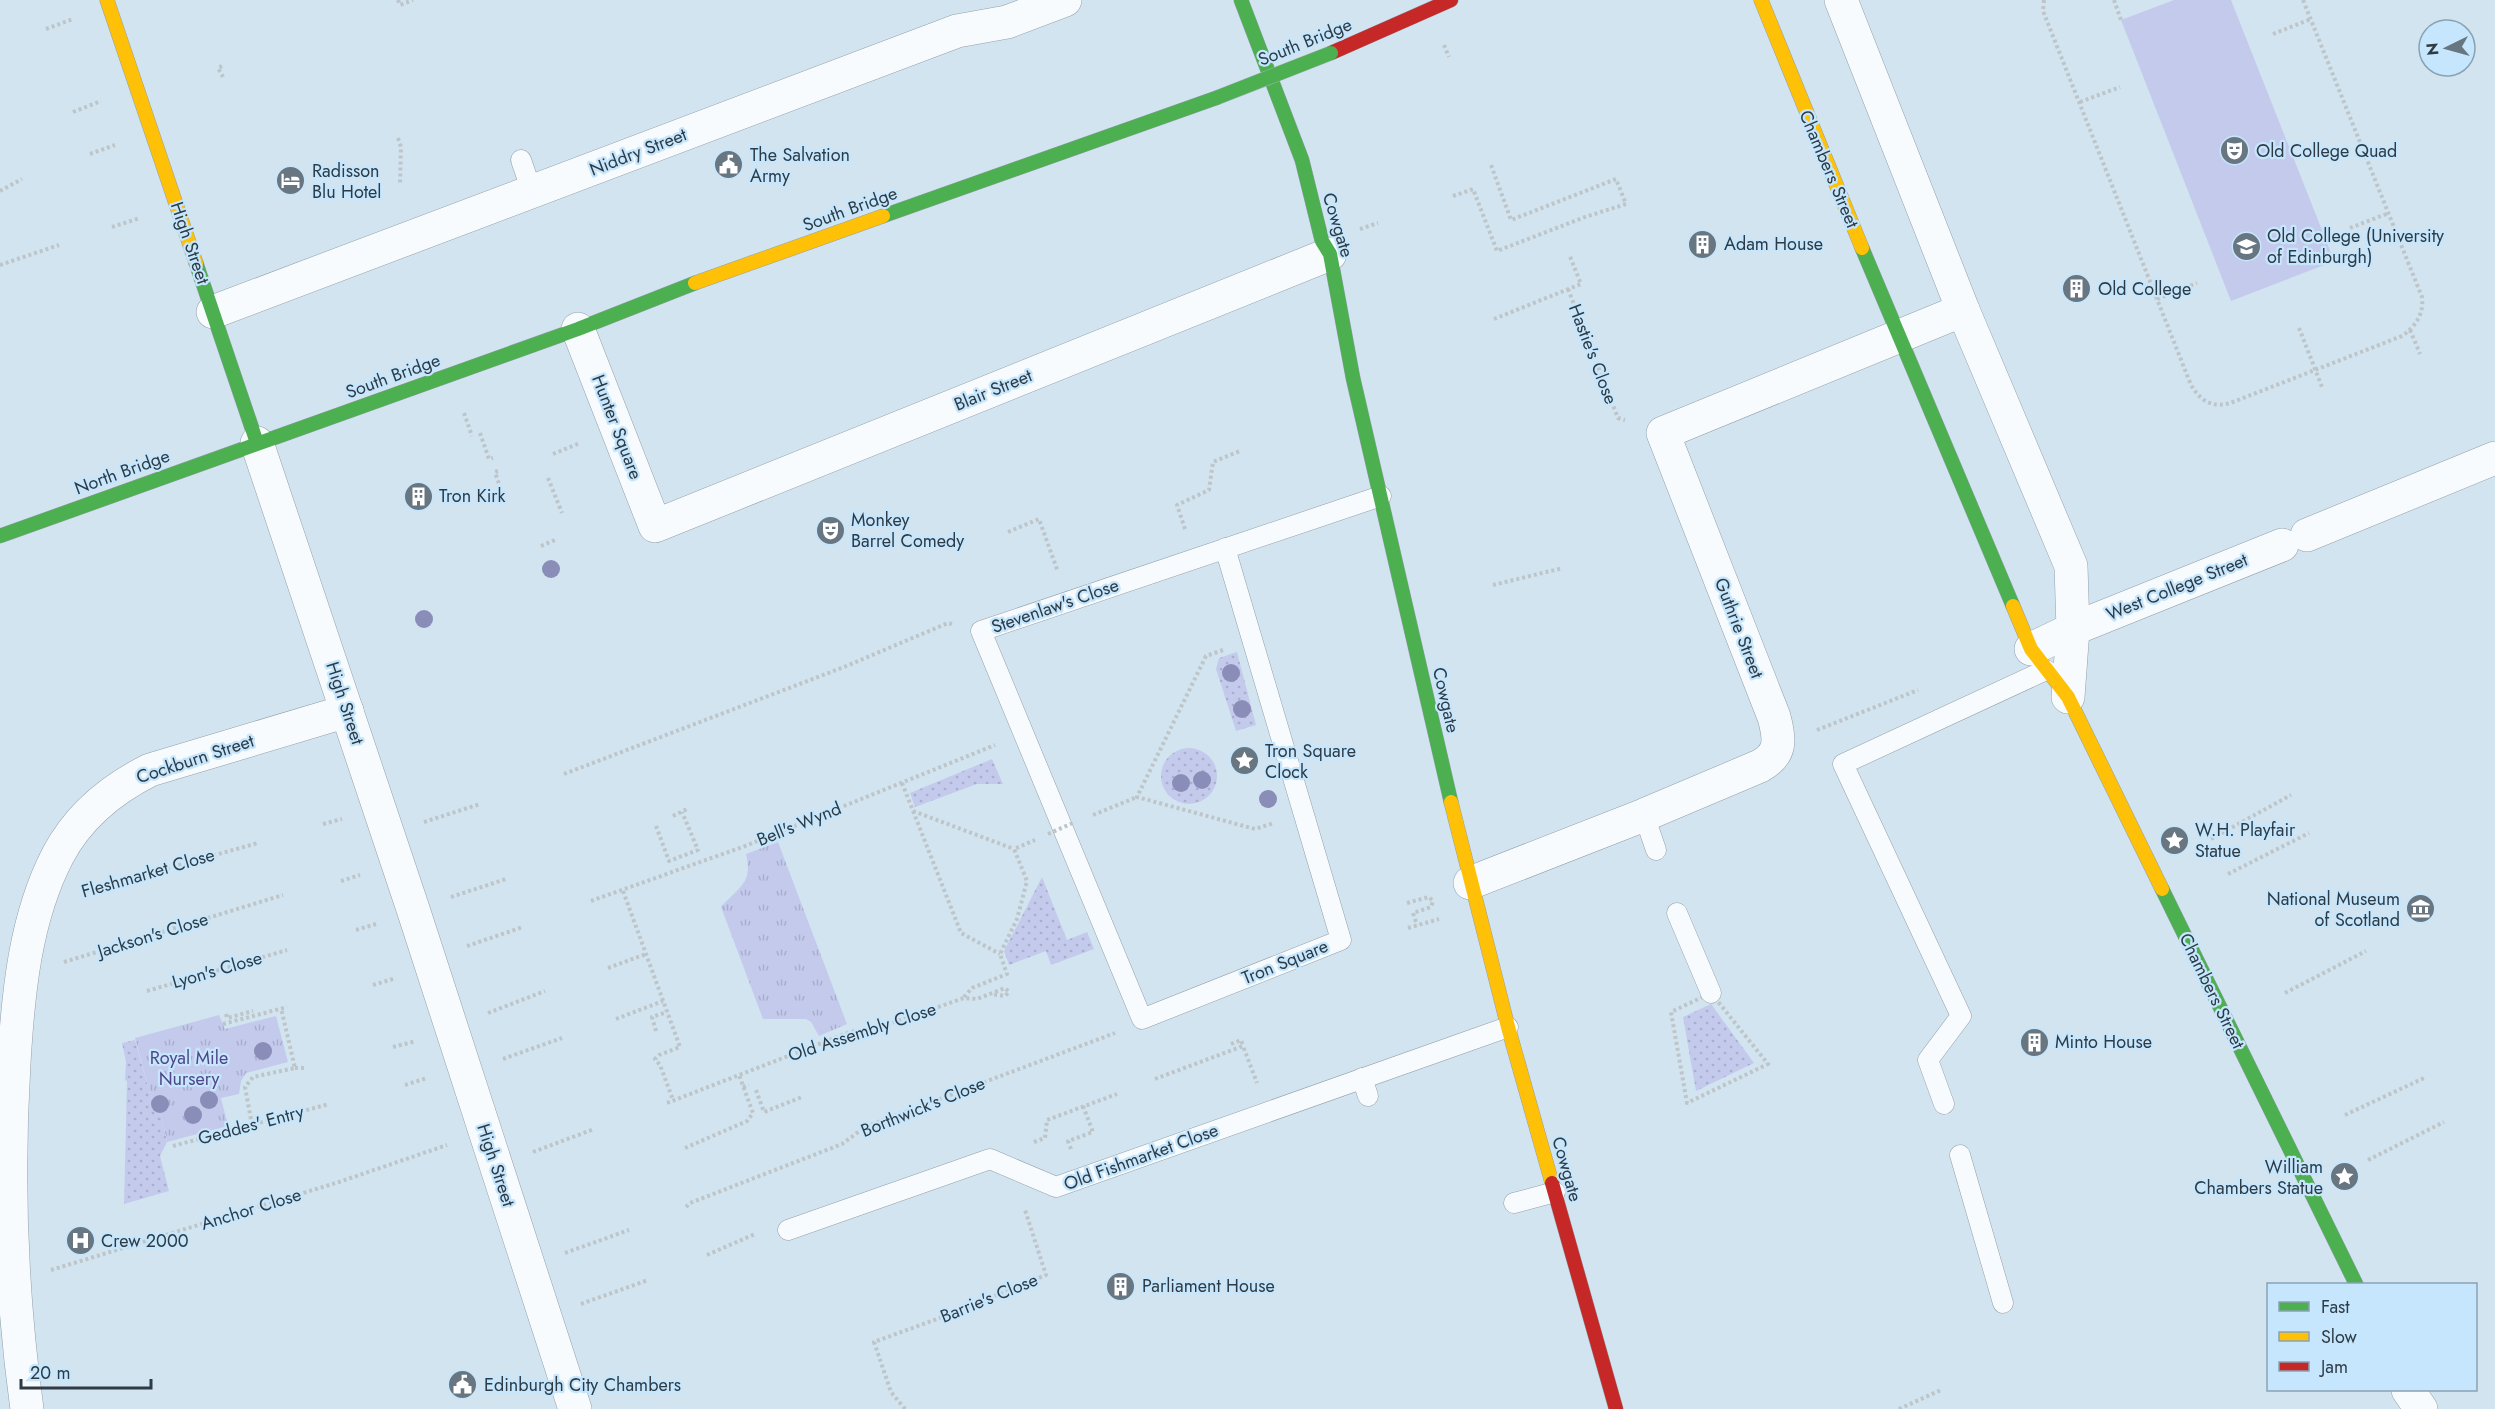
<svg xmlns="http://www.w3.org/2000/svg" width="2495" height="1409" viewBox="0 0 2495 1409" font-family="Jost,sans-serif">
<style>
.grass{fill:#c4caec}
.park{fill:url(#park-tufts)}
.garden{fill:url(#garden-dots)}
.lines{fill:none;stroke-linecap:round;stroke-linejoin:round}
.lane-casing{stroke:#93a0aa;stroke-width:21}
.street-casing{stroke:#93a0aa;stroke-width:34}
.fast-casing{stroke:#93a0aa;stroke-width:15}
.slow-casing{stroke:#93a0aa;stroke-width:15}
.jam-casing{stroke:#93a0aa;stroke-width:15}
.path{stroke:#bec5c9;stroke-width:4;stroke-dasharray:3 3;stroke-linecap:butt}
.lane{stroke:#f8fbfd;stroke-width:20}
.street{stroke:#f8fbfd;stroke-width:33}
.fast{stroke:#4caf50;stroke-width:14}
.slow{stroke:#ffc107;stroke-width:14}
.jam{stroke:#c62828;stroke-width:14}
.fast-bridge-casing{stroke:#a5b3c3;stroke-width:15;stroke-linecap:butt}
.path-bridge{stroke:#bec5c9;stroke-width:4;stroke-dasharray:3 3;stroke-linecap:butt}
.fast-bridge{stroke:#4caf50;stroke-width:14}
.tree{fill:#8a8db7}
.labels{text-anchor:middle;stroke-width:4.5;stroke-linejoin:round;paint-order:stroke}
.street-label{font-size:18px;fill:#2e3b44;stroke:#c5e6fd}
.poi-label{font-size:18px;fill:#2e3b44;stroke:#c5e6fd;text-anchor:start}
.park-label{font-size:18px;fill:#504688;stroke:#c5e6fd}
</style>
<defs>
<pattern id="park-tufts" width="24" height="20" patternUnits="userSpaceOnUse" patternTransform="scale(1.5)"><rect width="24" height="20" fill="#c4caec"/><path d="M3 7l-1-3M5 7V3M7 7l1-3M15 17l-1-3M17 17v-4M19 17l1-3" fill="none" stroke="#a9aecc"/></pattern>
<pattern id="garden-dots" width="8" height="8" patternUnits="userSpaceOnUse" patternTransform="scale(1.5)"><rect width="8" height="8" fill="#c4caec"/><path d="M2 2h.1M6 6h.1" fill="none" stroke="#a9aecc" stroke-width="1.8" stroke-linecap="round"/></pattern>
</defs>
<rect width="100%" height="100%" fill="#d2e4f0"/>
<!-- grass -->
<path class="grass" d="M 2174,0 L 2231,0 L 2333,258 L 2332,262 L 2231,301 L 2121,20 Z"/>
<!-- park -->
<g class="park">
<path d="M 778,842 L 847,1024 L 819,1036 L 811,1022 L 806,1019 L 763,1019 L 721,907 C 740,886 753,883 746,854 Z"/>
<path d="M 219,1015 L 225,1029 L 276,1016 L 288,1062 L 246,1073 L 241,1081 L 239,1094 L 221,1098 L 228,1126 L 167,1142 L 160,1109 L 151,1098 L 135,1038 Z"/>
</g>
<!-- garden -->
<g class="garden">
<path d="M 1237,652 L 1256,725 L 1236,731 L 1216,669 L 1219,658 Z"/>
<circle cx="1189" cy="776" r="28"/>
<path d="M 992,759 L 1003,784 L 977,784 L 915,807 L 910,793 Z"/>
<path d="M 1042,877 L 1067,940 L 1087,932 L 1094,949 L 1051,965 L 1046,951 L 1009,965 L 1004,951 Z"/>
<path d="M 1711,1004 L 1754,1063 L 1696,1091 L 1683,1017 Z"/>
<path d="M 135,1040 L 151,1098 L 160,1109 L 167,1142 L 160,1156 L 169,1191 L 124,1204 L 127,1081 L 125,1080 L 126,1062 L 122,1043 Z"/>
</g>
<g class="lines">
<defs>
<g id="lane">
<path d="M 521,160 L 532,192"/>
<path d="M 1225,548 L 1341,940 L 1142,1019 L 981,631 L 1381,496"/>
<path d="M 1644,815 L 1656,850"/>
<path d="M 1677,913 L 1711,993"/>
<path d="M 1362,1078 L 1368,1096"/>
<path d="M 1944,1104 L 1928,1060 L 1961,1016 L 1843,764 L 2046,670"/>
<path d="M 1960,1155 L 2003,1303"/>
<path d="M 1514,1203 L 1555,1192"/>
<path d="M 788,1230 L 990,1159 L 1056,1187 L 1508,1027"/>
</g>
<g id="street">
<path d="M 1841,0 L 1963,310 L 2071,566 L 2073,629 L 2068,697"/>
<path d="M 213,312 L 957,31 L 1007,22 L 1065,0"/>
<path d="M 578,329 L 655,526 L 1330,254"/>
<path d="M 257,443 L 413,909 L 575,1409"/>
<path d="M 2307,535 L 2495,458"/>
<path d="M 2031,649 L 2073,629 L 2282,545"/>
<path d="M 1470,883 L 1644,815 L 1760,766 C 1782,754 1780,739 1774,717 L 1663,433 L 1963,310"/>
<path d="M 2408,1390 L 2421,1409"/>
<path d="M 27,1409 C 11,1294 7,1179 14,1063 C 18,994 25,918 58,855 C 78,817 112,789 150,770 L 347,711"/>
</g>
<g id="fast">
<path d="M 1241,0 L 1302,160 L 1322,241 L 1330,254 L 1353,378 L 1451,802"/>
<path d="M 883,216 L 1216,98"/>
<path d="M 1862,248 L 2013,606"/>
<path d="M 196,263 L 257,443"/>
<path d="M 0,536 L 578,329 L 695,283"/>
<path d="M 2162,889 L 2356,1284"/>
</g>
<g id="slow">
<path d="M 107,0 L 196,263"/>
<path d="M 1761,0 L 1862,248"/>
<path d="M 695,283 L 883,216"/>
<path d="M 2013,606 L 2031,649 L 2068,697 L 2162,889"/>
<path d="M 1451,802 L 1508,1027 L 1552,1183"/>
</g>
<g id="jam">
<path d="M 1331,53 L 1451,0"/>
<path d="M 1552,1183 L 1616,1409"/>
</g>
</defs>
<!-- lane casing -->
<use href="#lane" class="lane-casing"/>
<!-- street casing -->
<use href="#street" class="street-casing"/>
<!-- fast casing -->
<use href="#fast" class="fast-casing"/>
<!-- slow casing -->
<use href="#slow" class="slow-casing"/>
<!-- jam casing -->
<use href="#jam" class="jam-casing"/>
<!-- path -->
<g class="path">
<path d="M 398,0 L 400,5 L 413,0"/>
<path d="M 2044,0 L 2043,11 L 2191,385 C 2201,402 2214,409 2233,402 L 2402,336 C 2416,326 2424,314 2422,297 L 2303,0"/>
<path d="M 2114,0 L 2121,20"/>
<path d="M 46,29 L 73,19"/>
<path d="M 2273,34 L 2311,19"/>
<path d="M 1444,45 L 1449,57"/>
<path d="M 222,66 L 218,68 L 223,77"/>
<path d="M 2080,102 L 2120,87"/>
<path d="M 73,112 L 101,101"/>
<path d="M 398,138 L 401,147 L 400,184"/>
<path d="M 90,154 L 115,145"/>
<path d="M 0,191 L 22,179"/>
<path d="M 1453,196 L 1473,189 L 1497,251 L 1585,217 L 1626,204 L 1616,179 L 1511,220 L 1491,165"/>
<path d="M 112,227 L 140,218"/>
<path d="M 2350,228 L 2389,213"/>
<path d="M 1360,229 L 1378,223"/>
<path d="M 0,265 L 59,245"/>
<path d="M 1568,289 L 1618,418 L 1625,420"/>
<path d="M 2157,299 L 2197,283"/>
<path d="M 1494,319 L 1581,284 L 1569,254"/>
<path d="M 2299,328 L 2322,387"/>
<path d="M 2410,330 L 2420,354"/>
<path d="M 464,413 L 472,436"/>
<path d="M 480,433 L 489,459 L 493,458"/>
<path d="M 553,454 L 580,443"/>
<path d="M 498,471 L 495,472 L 503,496"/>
<path d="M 548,478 L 562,513"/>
<path d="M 1185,529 L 1177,505 L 1209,490 L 1213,462 L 1240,451"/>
<path d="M 1008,532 L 1039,519 L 1058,572"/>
<path d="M 541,546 L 555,540"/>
<path d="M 1493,585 L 1563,568"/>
<path d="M 1223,650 L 1206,656 L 1137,797 L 1255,829 L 1274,823"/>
<path d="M 1817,730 L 1918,690"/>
<path d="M 564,774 L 844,667 L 948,623 L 952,624"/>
<path d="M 902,783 L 961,933 L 1000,954"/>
<path d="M 913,811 L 1014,849"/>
<path d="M 1093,815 L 1137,797"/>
<path d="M 673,816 L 689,808"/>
<path d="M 424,822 L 480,804"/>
<path d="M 323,824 L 342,819"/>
<path d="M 656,826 L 669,861 L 698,850 L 682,812"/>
<path d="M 2211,839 L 2291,795"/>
<path d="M 2228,874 L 2309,833"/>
<path d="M 341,881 L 360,875"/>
<path d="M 86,891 L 258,843"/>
<path d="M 623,891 L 680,1047 L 659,1055 L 655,1059 L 660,1065 L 673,1100"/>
<path d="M 451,897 L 506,879"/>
<path d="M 591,901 L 745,846 L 995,745"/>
<path d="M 1407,903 L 1429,897 L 1433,901 L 1431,907 L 1413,913 L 1417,925"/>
<path d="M 1408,928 L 1439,919"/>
<path d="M 356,930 L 376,924"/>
<path d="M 467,946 L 523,927"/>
<path d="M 64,962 L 283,895"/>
<path d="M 608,968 L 646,954"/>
<path d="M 373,985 L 396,978"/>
<path d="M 147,991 L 287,950"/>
<path d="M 1711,993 L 1768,1064 L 1687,1103 L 1671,1012 Z"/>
<path d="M 2285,993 L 2366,951"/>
<path d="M 964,997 L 972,988 L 1007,974 L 1000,954 L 1017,919 L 1027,881 L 1014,849 L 1035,840"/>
<path d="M 488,1013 L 545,991"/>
<path d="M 226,1014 L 227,1018 L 253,1011"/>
<path d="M 616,1019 L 663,1001"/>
<path d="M 223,1024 L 287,1007"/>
<path d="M 656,1031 L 652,1017 L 667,1012"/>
<path d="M 1231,1044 L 1241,1040 L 1243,1046"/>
<path d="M 393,1047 L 416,1041"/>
<path d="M 503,1059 L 562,1038"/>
<path d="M 295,1068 L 304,1068"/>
<path d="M 1155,1079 L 1243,1046 L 1257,1083"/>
<path d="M 405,1085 L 427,1078"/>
<path d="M 743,1087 L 749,1085"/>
<path d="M 756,1090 L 764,1112 L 802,1097"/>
<path d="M 667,1103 L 850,1032 L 880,1027 L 964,998 L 977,999 L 1005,988 L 1009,992 L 1005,996 L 990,994"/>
<path d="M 2345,1115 L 2424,1078"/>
<path d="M 252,1125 L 245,1087 L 253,1077 L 295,1068 L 281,1008"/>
<path d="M 1034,1142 L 1045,1138 L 1047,1120 L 1117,1094"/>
<path d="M 173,1146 L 329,1104"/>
<path d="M 685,1148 L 747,1121 L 753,1113 L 739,1075"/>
<path d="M 1071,1149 L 1068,1141 L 1093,1132 L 1083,1106"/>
<path d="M 533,1152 L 594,1129"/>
<path d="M 2368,1160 L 2444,1122"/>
<path d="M 686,1207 L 690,1203 L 842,1144 L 865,1127 L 1115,1033"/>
<path d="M 565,1253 L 629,1230"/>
<path d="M 707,1255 L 755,1234"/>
<path d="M 51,1270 L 339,1182 L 447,1145"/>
<path d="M 581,1304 L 648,1280"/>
<path d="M 905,1409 L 891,1392 L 874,1342 L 937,1319 L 1046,1275 L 1025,1210"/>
<path d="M 1899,1409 L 1941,1390"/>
</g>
<!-- lane -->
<use href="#lane" class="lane"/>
<!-- street -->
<use href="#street" class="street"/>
<!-- fast -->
<use href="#fast" class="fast"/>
<!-- slow -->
<use href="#slow" class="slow"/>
<!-- jam -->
<use href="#jam" class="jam"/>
<defs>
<path id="fast-bridge" d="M 1216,98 L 1331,53"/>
</defs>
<!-- fast-bridge casing -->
<use href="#fast-bridge" class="fast-bridge-casing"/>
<!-- path-bridge -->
<path class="path-bridge" d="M 1048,834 L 1075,822"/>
<!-- fast-bridge -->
<use href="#fast-bridge" class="fast-bridge"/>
</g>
<!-- trees -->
<g class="tree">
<circle cx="551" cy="569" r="9"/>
<circle cx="424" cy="619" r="9"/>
<circle cx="1231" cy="673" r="9"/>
<circle cx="1242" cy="709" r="9"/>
<circle cx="1202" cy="780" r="9"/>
<circle cx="1181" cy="783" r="9"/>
<circle cx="1268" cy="799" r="9"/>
<circle cx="263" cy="1051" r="9"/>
<circle cx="209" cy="1100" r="9"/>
<circle cx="160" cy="1104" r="9"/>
<circle cx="193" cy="1115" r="9"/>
</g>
<!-- icons -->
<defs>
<symbol id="theatre-disc" viewBox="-11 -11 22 22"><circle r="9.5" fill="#677680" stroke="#c5e6fd"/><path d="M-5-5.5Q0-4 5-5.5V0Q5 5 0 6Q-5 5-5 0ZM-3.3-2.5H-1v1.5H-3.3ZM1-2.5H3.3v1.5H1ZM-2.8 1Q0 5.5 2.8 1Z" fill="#fff"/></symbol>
<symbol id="civic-disc" viewBox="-11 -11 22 22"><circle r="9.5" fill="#677680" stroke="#c5e6fd"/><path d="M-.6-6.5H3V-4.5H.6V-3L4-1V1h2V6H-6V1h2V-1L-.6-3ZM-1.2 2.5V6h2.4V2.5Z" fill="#fff"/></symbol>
<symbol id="hotel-disc" viewBox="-11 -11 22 22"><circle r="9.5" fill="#677680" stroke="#c5e6fd"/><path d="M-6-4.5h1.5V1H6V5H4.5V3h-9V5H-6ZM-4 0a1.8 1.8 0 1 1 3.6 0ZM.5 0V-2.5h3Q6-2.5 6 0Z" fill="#fff"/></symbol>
<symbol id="building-disc" viewBox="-11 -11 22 22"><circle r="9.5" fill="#677680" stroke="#c5e6fd"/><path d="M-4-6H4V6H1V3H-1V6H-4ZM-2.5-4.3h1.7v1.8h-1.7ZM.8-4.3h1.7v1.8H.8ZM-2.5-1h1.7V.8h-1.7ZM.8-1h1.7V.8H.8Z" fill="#fff"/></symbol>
<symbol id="university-disc" viewBox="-11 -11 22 22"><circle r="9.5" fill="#677680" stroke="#c5e6fd"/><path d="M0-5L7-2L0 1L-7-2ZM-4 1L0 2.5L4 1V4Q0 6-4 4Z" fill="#fff"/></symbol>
<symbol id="sight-disc" viewBox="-11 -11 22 22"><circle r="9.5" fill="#677680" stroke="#c5e6fd"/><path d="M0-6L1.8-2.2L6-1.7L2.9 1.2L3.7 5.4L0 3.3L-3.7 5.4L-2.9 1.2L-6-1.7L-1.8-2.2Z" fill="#fff"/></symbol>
<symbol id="museum-disc" viewBox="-11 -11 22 22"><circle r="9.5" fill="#677680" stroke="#c5e6fd"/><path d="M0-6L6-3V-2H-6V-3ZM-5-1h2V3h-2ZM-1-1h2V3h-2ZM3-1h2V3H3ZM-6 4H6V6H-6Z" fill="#fff"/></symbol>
<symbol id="hospital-disc" viewBox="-11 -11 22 22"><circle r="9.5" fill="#677680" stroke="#c5e6fd"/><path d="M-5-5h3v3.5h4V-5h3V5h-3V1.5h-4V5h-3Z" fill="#fff"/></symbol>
</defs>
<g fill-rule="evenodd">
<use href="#theatre-disc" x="2218" y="134" width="33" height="33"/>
<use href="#civic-disc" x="712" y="148" width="33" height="33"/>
<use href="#hotel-disc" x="274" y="164" width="33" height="33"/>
<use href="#building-disc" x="1686" y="228" width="33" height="33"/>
<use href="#university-disc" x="2230" y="230" width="33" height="33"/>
<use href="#building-disc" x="2060" y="272" width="33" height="33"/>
<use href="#building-disc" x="402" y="480" width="33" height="33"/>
<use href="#theatre-disc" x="814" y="514" width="33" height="33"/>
<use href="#sight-disc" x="1228" y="744" width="33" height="33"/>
<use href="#sight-disc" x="2158" y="824" width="33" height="33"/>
<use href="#museum-disc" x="2404" y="892" width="33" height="33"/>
<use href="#building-disc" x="2018" y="1026" width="33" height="33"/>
<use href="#sight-disc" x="2328" y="1160" width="33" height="33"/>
<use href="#hospital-disc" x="64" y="1224" width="33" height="33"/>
<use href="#building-disc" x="1104" y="1270" width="33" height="33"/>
<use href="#civic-disc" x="446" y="1368" width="33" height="33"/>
</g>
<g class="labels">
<!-- street labels -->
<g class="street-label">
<text transform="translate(1305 42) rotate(-22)" y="6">South Bridge</text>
<text transform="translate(638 152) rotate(-21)" y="6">Niddry Street</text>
<text transform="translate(1829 169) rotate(67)" y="6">Chambers Street</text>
<text transform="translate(850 209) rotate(-20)" y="6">South Bridge</text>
<text transform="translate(1338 225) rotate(73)" y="6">Cowgate</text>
<text transform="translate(190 243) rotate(71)" y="6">High Street</text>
<text transform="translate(1593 354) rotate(69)" y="6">Hastie's Close</text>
<text transform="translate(393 376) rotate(-20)" y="6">South Bridge</text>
<text transform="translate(993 390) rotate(-22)" y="6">Blair Street</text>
<text transform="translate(617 427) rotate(69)" y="6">Hunter Square</text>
<text transform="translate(122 472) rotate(-20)" y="6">North Bridge</text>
<text transform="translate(2177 587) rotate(-22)" y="6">West College Street</text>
<text transform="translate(1055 606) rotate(-19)" y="6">Stevenlaw's Close</text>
<text transform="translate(1739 628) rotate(69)" y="6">Guthrie Street</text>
<text transform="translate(1446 700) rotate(77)" y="6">Cowgate</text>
<text transform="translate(345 703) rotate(72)" y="6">High Street</text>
<text transform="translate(195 759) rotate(-18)" y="6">Cockburn Street</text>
<text transform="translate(799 824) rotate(-22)" y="6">Bell's Wynd</text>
<text transform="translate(148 873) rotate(-16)" y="6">Fleshmarket Close</text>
<text transform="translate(153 935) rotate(-17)" y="6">Jackson's Close</text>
<text transform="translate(1285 962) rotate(-22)" y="6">Tron Square</text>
<text transform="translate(217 970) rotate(-16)" y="6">Lyon's Close</text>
<text transform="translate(2212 991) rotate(64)" y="6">Chambers Street</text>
<text transform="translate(862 1032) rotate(-18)" y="6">Old Assembly Close</text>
<text transform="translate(923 1107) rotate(-22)" y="6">Borthwick's Close</text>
<text transform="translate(251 1125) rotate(-15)" y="6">Geddes' Entry</text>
<text transform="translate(1141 1157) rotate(-20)" y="6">Old Fishmarket Close</text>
<text transform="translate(496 1165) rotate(72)" y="6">High Street</text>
<text transform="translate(1567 1169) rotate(74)" y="6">Cowgate</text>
<text transform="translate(251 1209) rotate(-17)" y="6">Anchor Close</text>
<text transform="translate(989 1298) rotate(-22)" y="6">Barrie's Close</text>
</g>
<!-- poi labels -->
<g class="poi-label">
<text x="2256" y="157">Old College Quad</text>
<text x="750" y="161">The Salvation<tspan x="750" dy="21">Army</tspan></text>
<text x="312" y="177">Radisson<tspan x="312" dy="21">Blu Hotel</tspan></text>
<text x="2267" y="242">Old College (University<tspan x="2267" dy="21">of Edinburgh)</tspan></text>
<text x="1724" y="250">Adam House</text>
<text x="2098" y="295">Old College</text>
<text x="439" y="502">Tron Kirk</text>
<text x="851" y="526">Monkey<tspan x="851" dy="21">Barrel Comedy</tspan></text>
<text x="1265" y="757">Tron Square<tspan x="1265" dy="21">Clock</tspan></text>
<text x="2195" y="836">W.H. Playfair<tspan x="2195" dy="21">Statue</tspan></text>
<text x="2400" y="905" text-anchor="end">National Museum<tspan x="2400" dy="21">of Scotland</tspan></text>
<text x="2055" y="1048">Minto House</text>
<text x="2323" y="1173" text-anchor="end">William<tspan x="2323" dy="21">Chambers Statue</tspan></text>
<text x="101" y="1247">Crew 2000</text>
<text x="1142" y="1292">Parliament House</text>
<text x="484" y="1391">Edinburgh City Chambers</text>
</g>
<!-- park labels -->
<g class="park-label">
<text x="189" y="1064">Royal Mile<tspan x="189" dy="21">Nursery</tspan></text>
</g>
</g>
<!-- legend -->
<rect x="2267" y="1283" width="210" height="108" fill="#c5e6fd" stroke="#89a2b3" stroke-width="1.5"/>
<rect x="2279" y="1302" width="30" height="9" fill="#4caf50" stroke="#89a2b3" stroke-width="1.5"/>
<text x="2321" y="1313" font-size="18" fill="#2e3b44">Fast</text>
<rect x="2279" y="1332" width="30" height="9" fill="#ffc107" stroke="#89a2b3" stroke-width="1.5"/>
<text x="2321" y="1343" font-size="18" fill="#2e3b44">Slow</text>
<rect x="2279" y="1362" width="30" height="9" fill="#c62828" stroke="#89a2b3" stroke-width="1.5"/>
<text x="2321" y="1373" font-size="18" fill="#2e3b44">Jam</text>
<!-- north arrow -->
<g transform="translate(2447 48) rotate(265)"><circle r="28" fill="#c5e6fd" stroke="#89a2b3" stroke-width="1.5"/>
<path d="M0-4.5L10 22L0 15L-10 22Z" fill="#677680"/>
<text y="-9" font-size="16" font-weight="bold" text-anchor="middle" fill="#2e3b44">N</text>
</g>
<!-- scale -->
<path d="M21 1379v9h130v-9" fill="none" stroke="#2e3b44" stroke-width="3"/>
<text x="30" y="1379" font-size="18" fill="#2e3b44" stroke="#c5e6fd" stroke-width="4.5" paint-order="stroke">20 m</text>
</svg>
